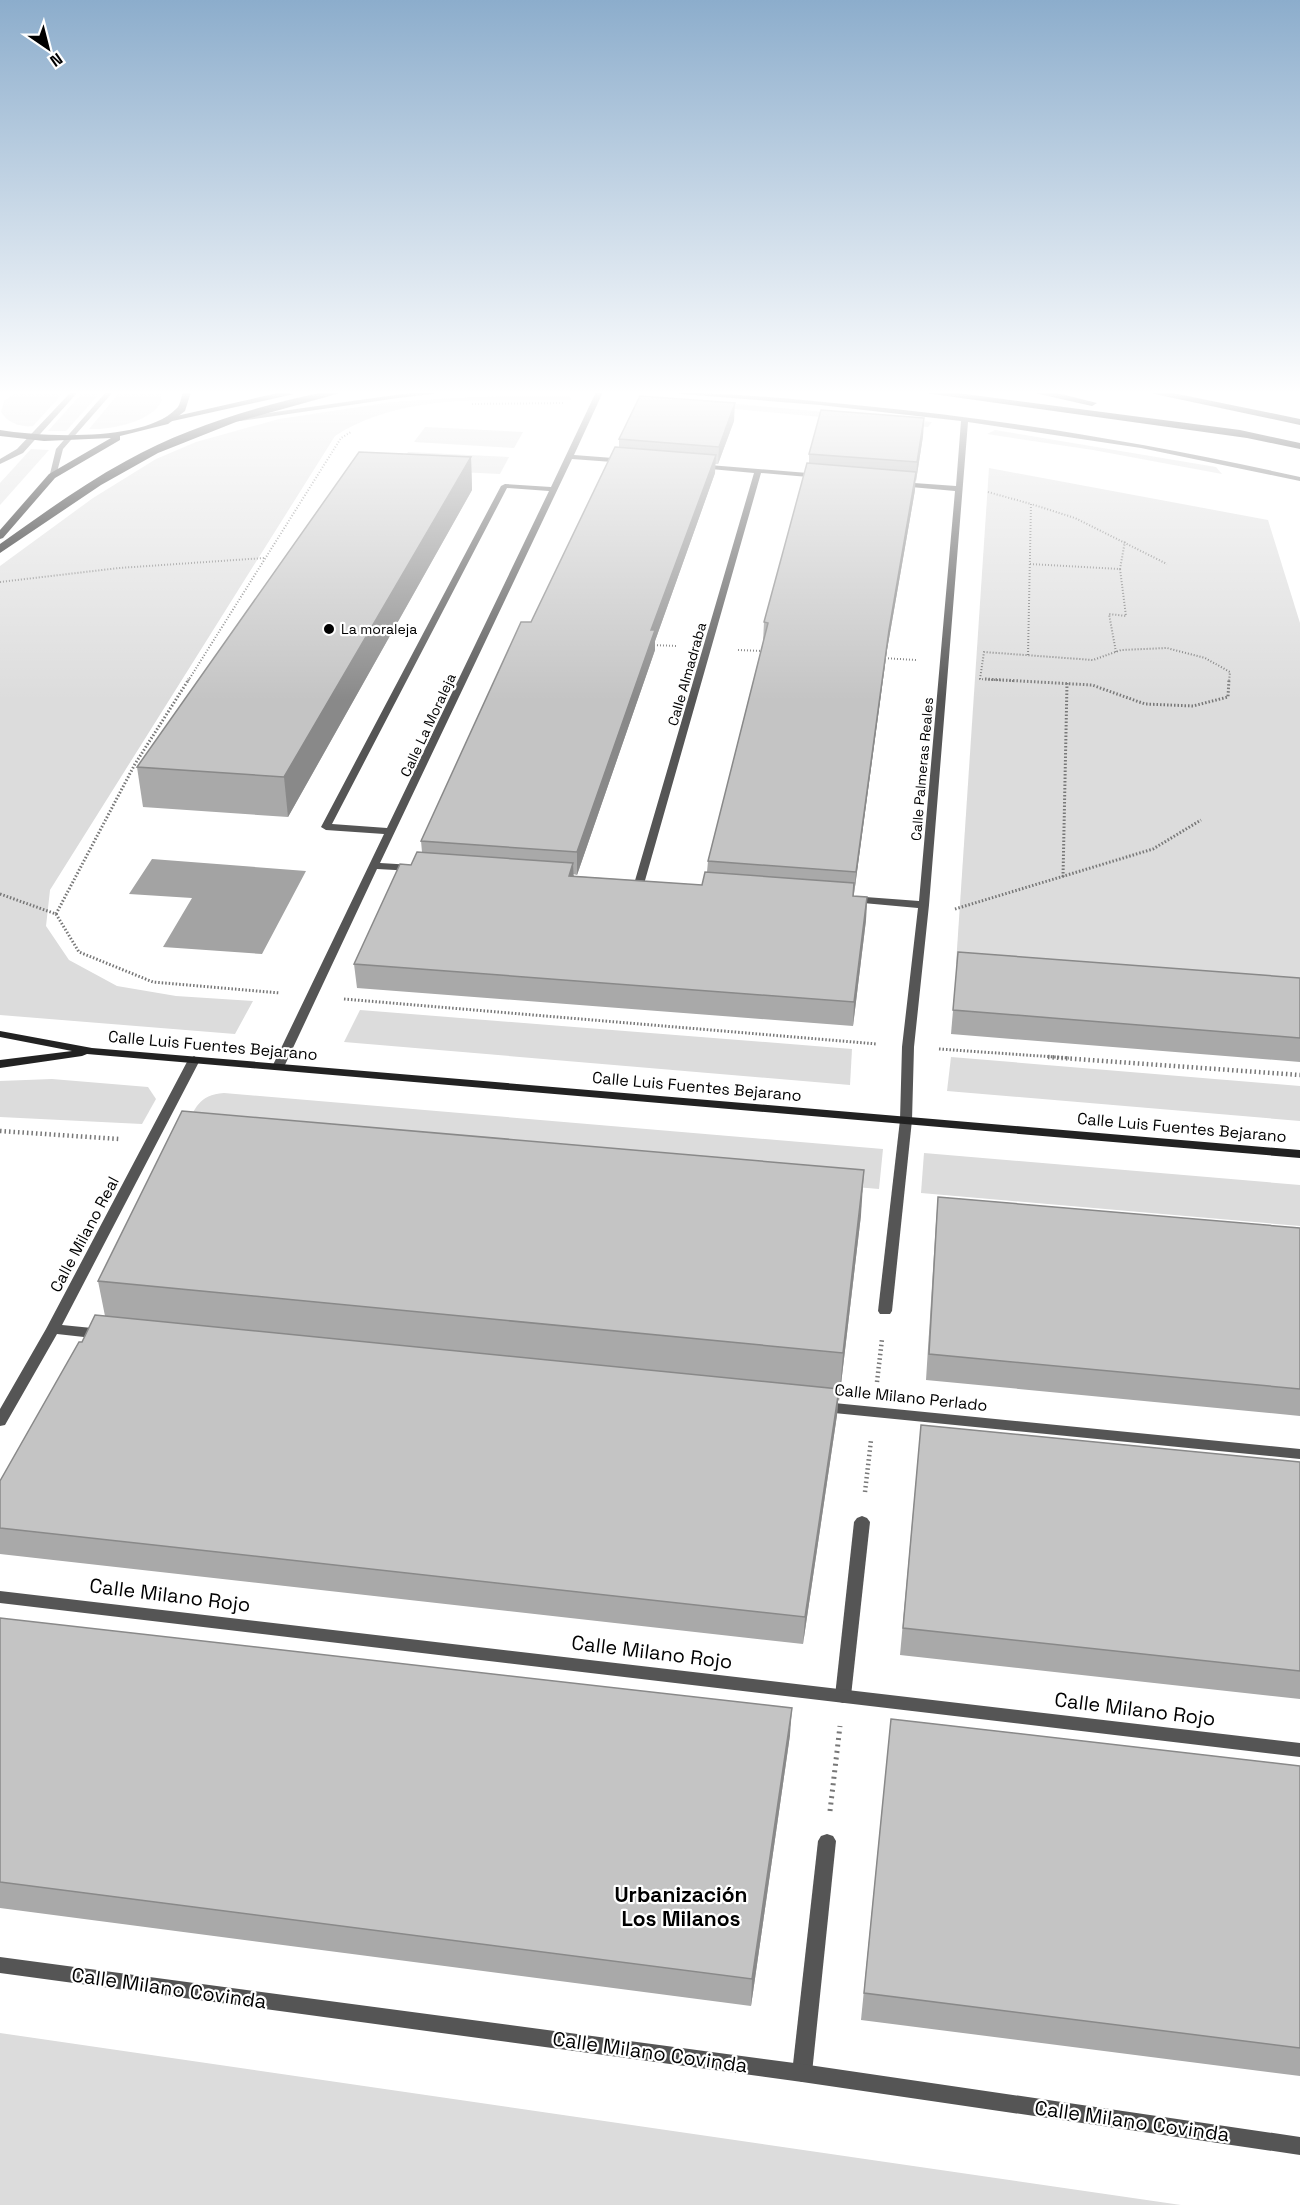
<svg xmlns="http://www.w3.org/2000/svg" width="1300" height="2205" viewBox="0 0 1300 2205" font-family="'Space Grotesk',sans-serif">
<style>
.green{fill:#dcdcdc}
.water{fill:#a3a3a3}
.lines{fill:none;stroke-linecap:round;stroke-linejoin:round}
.path-far3{stroke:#777;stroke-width:2;stroke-dasharray:1 2;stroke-linecap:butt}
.path-far2{stroke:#777;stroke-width:3;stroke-dasharray:1.5 2;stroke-linecap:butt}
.path-far1{stroke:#777;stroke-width:4.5;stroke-dasharray:1.5 3;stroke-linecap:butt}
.path{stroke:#777;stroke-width:5;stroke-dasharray:2 4.5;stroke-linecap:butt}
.lane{fill:#555;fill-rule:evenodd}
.street{fill:#555;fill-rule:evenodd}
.secondary{fill:#222;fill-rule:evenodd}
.primary{fill:#000;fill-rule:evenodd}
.highway{fill:#000;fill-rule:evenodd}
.wall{fill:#a9a9a9}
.shaded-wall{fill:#898989}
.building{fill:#c4c4c4;stroke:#898989;stroke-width:1.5}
.poi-dot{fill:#000;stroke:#fff;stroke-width:2}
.labels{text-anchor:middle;stroke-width:4.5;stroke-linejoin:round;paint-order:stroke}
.far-poi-label{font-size:14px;fill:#000;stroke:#fff;text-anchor:start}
.far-street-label{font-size:14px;fill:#000;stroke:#fff}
.street-label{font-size:16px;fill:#000;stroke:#fff}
.near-street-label{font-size:20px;fill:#000;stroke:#fff}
.near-neighbourhood-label{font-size:21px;font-weight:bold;fill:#000;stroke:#fff}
</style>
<rect width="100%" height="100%" fill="#fff"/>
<!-- green -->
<g class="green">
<path d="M 17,392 L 64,392 L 33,426 C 21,428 7,422 1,412 L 4,401 Z"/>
<path d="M 83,392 L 101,392 L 66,431 L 48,431 Z"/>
<path d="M 120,392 L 160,392 L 162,400 C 153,422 110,430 89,429 Z"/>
<path d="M 570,396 L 571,400 C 493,401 403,392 335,436 L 50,890 L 46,926 L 69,960 L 117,986 L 176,996 L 253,1001 L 235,1034 L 0,1015 L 0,566 L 93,498 L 156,459 L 196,442 L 279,419 L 392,402 L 470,397 Z"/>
<path d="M 694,400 L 932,422 L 928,427 L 692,405 Z"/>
<path d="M 425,427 L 523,432 L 514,448 L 414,442 Z"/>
<path d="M 995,430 L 1216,467 L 1222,474 L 1093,450 L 987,434 Z"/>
<path d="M 31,449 L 49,450 L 0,505 L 0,483 Z"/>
<path d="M 408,452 L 509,457 L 500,474 L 397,469 Z"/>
<path d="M 989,468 L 1268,520 L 1300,623 L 1300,990 L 956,964 Z"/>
<path d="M 360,1010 L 852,1049 L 850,1085 L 344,1042 Z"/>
<path d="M 951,1057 L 1300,1086 L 1300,1121 L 947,1091 Z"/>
<path d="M 52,1079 L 148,1087 L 156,1099 L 142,1124 L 0,1117 L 0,1081 Z"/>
<path d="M 224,1093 L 883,1149 L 879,1189 L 184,1129 C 196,1108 198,1095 224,1093 Z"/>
<path d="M 924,1153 L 1300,1185 L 1300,1226 L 921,1193 Z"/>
<path d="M 0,2033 L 1181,2205 L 0,2205 Z"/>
</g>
<!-- water -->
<path class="water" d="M 152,859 L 306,871 L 262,954 L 163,947 L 192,898 L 129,894 Z"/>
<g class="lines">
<!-- path-far3 -->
<g class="path-far3">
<path d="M 472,404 L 563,403"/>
<path d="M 988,492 L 1031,504"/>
<path d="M 1030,564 L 1120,569 L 1125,541"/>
<path d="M 0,582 L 119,568 L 264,558"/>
<path d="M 651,645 L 677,646"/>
<path d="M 738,650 L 763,651"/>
<path d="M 1116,652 L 1109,614 L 1126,616 L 1120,569"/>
<path d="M 1028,655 L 1031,504 L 1075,518 L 1167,564"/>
<path d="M 882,658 L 916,660"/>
<path d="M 188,681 L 341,438 L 351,432"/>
<path d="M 1013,681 L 980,679 L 984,652 L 1093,660 L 1121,650 L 1167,648 L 1205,658 L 1230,672 L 1229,681"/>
</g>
<!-- path-far2 -->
<g class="path-far2">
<path d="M 985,679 L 1092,685 L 1145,704 L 1193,706 L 1228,697 L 1229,679"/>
<path d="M 1063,877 L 1067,683"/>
<path d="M 0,894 L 56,914 L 135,764 L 189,679"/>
<path d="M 955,909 L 1153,849 L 1201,820"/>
<path d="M 56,914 L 79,952 L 153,982 L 280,993"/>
<path d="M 344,999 L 877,1044"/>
<path d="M 939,1049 L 1069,1058"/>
</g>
<!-- path-far1 -->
<g class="path-far1">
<path d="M 1048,1057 L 1300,1075"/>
<path d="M 0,1131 L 119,1139"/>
<path d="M 877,1382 L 882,1339"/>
<path d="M 865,1492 L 871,1440"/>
</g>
<!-- path -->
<path class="path" d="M 830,1811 L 840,1726"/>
<!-- lane -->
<g class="lane">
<path d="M 71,392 L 78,392 L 23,453 L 0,464 L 0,459 L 17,449 Z"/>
<path d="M 106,392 L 113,392 L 63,449 L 56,476 L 49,478 L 56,449 Z"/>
<path d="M 906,1116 L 912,1120 L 892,1311 L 890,1314 L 880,1314 L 878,1311 L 900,1120 Z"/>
<path d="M 862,1516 L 867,1518 L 870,1522 L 851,1696 L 849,1701 L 843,1703 L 837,1701 L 835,1696 L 854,1522 L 857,1518 Z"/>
<path d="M 827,1834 L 833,1836 L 836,1841 L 812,2073 L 809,2079 L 802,2082 L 795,2079 L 792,2073 L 818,1841 L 821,1836 Z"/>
</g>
<!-- street -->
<g class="street">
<path d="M 416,392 L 450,392 L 398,398 L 240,421 L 237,419 L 240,417 Z"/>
<path d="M 596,392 L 603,392 L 574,455 L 626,459 L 630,461 L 626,463 L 572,459 L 380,863 L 413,865 L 418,868 L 413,871 L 377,869 L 284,1067 L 282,1069 L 274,1069 L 272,1067 L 384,834 L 326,830 L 321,827 L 501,486 L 505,484 L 551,487 ZM 507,488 L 549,491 L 387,828 L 332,824 Z"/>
<path d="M 656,392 C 726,392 795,399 865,406 C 1011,420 1156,445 1300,477 L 1300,481 L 1141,448 L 968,422 L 929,905 L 914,1047 L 912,1120 L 910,1123 L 902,1123 L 900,1120 L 902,1047 L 918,908 L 852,902 L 847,899 L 852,896 L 919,901 L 955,491 L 900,486 L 896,484 L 900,482 L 956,486 L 961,421 L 820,405 Z"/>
<path d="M 697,464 L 820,474 L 824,476 L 820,478 L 761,473 L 644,884 L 639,887 L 634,884 L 754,473 L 700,468 L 697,468 Z"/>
<path d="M 194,1056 L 200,1060 L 62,1325 L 102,1329 L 107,1331 L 109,1334 L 107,1337 L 102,1339 L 57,1334 L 5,1425 L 0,1426 L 0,1409 L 46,1329 L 188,1060 Z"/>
<path d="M 824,1402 L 1300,1449 L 1300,1459 L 824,1412 L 819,1411 L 817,1407 L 819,1403 Z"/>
<path d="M 0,1591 L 1300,1743 L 1300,1757 L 0,1603 Z"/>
<path d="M 0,1957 L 802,2064 L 1300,2137 L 1300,2155 L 802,2082 L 0,1973 Z"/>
</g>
<!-- secondary -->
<path class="secondary" d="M 0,1031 L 92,1048 L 1300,1150 L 1300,1158 L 87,1054 L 82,1056 L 0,1068 L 0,1060 L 72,1051 L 0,1037 Z"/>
<!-- primary -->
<path class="primary" d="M 183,392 L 191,392 L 185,411 L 168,424 L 120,436 L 120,440 L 55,478 L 3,538 L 0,539 L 0,530 L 49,474 L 111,438 L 44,441 L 0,436 L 0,430 C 42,437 144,442 176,409 C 180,406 181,398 183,392 Z"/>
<!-- highway -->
<g class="highway">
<path d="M 282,392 L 294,394 L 168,422 L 163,419 Z"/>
<path d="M 323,392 L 344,392 L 236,422 L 158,453 L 101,485 L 0,553 L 0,544 C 41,515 82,485 126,461 C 187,427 255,407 323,392 Z"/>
<path d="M 918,392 L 950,392 L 1240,430 L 1300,443 L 1300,449 L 1247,438 Z"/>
<path d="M 1030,392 L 1053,392 L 1097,403 L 1092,406 Z"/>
<path d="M 1145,392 L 1168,392 L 1300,419 L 1300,425 Z"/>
</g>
</g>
<!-- wall -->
<g class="wall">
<path d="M 924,418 L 923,436 L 916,481 L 915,480 L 915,490 L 887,650 L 854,894 L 854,896 L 867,897 L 866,920 L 853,1026 L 357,988 L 354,964 L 411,865 L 422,852 L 421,841 L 619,447 L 619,439 L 734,421 L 718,464 L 715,464 L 715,473 L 655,641 L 655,650 L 577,875 L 573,874 L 574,876 L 702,885 L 707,872 L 708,861 L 763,642 L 764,622 L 809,463 L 809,454 Z"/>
<path d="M 471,457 L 472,490 L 288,817 L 143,807 L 137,767 Z"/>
<path d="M 958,952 L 1300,978 L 1300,1062 L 951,1034 Z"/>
<path d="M 938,1197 L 1300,1228 L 1300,1416 L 926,1380 L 936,1222 Z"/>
<path d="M 861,1215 L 839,1401 L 838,1400 L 837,1415 L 803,1644 L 0,1554 L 0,1481 L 82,1342 L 105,1316 L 98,1281 Z"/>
<path d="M 921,1425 L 1300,1462 L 1300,1699 L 900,1655 Z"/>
<path d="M 0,1618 L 790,1735 L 751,2006 L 0,1908 Z"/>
<path d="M 891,1719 L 1300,1766 L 1300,2076 L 861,2020 Z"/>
</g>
<!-- shaded-wall -->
<g class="shaded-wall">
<path d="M 735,403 L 734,421 L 718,464 L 719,447 Z"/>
<path d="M 924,418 L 923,436 L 916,481 L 917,462 Z"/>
<path d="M 716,455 L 715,473 L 655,641 L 655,650 L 577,875 L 577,852 L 651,630 Z"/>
<path d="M 471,457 L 472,490 L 288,817 L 284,777 Z"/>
<path d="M 916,472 L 915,490 L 887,650 L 854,894 L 856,872 L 889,630 Z"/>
<path d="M 573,863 L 574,885 L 569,876 Z"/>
<path d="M 867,897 L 866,920 L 853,1026 L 854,1002 Z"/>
<path d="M 864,1170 L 861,1215 L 839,1401 L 843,1353 Z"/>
<path d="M 839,1389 L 837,1415 L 803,1644 L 805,1617 Z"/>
<path d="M 792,1708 L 790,1735 L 751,2006 L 752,1979 Z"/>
</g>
<!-- building -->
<g class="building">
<path d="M 640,396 L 735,403 L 719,447 L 619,439 Z"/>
<path d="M 821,410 L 924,418 L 917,462 L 809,454 Z"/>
<path d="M 615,447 L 716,455 L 651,630 L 655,630 L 577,852 L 421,841 L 521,622 L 531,622 Z"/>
<path d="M 359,452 L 471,457 L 284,777 L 137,767 Z"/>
<path d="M 807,463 L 916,472 L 889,630 L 856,872 L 708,861 L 768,623 L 764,622 Z"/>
<path d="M 417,852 L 573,863 L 569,876 L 702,885 L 705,872 L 854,883 L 853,896 L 867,897 L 854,1002 L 354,964 L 400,864 L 411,865 Z"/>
<path d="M 958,952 L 1300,978 L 1300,1038 L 953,1010 Z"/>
<path d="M 182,1111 L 864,1170 L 843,1353 L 98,1281 Z"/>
<path d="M 938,1197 L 1300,1228 L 1300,1389 L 929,1354 Z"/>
<path d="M 95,1315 L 839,1389 L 805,1617 L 0,1528 L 0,1481 L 79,1342 L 82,1342 Z"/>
<path d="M 921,1425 L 1300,1462 L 1300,1671 L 903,1628 Z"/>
<path d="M 0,1618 L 792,1708 L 752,1979 L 0,1882 Z"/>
<path d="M 891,1719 L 1300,1766 L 1300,2048 L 864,1993 Z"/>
</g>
<!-- sky -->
<linearGradient id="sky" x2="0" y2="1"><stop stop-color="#8cadcc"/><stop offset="0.56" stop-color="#fff"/><stop offset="1" stop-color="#fff" stop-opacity="0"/></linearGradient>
<rect width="1300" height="701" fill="url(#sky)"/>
<!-- markers -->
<circle class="poi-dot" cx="329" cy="629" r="6"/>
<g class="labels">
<!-- far-poi labels -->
<g class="far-poi-label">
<text x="341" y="634">La moraleja</text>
</g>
<!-- far-street labels -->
<g class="far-street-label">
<text transform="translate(687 674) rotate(-74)" y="5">Calle Almadraba</text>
<text transform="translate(428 725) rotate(-65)" y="5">Calle La Moraleja</text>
<text transform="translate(922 769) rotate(-85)" y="5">Calle Palmeras Reales</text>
</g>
<!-- street labels -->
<g class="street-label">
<text transform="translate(213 1045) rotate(5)" y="6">Calle Luis Fuentes Bejarano</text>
<text transform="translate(697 1086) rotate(5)" y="6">Calle Luis Fuentes Bejarano</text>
<text transform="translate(1182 1127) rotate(5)" y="6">Calle Luis Fuentes Bejarano</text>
<text transform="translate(84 1234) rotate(-62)" y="6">Calle Milano Real</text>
<text transform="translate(911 1397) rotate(6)" y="6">Calle Milano Perlado</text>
</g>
<!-- near-street labels -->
<g class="near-street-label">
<text transform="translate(170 1595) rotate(7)" y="7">Calle Milano Rojo</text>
<text transform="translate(652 1652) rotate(7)" y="7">Calle Milano Rojo</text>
<text transform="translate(1135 1709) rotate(7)" y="7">Calle Milano Rojo</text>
<text transform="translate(169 1988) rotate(8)" y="7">Calle Milano Covinda</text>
<text transform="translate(650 2052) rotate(8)" y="7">Calle Milano Covinda</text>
<text transform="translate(1132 2121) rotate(8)" y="7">Calle Milano Covinda</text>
</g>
<!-- near-neighbourhood labels -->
<g class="near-neighbourhood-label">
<text x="681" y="1902">Urbanización<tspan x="681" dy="24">Los Milanos</tspan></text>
</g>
</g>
<!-- north arrow -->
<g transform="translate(48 48) rotate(145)" stroke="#ffffff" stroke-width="4.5" paint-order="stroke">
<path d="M0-4.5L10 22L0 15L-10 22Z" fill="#000000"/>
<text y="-9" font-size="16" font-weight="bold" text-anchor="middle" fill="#000000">N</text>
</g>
</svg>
